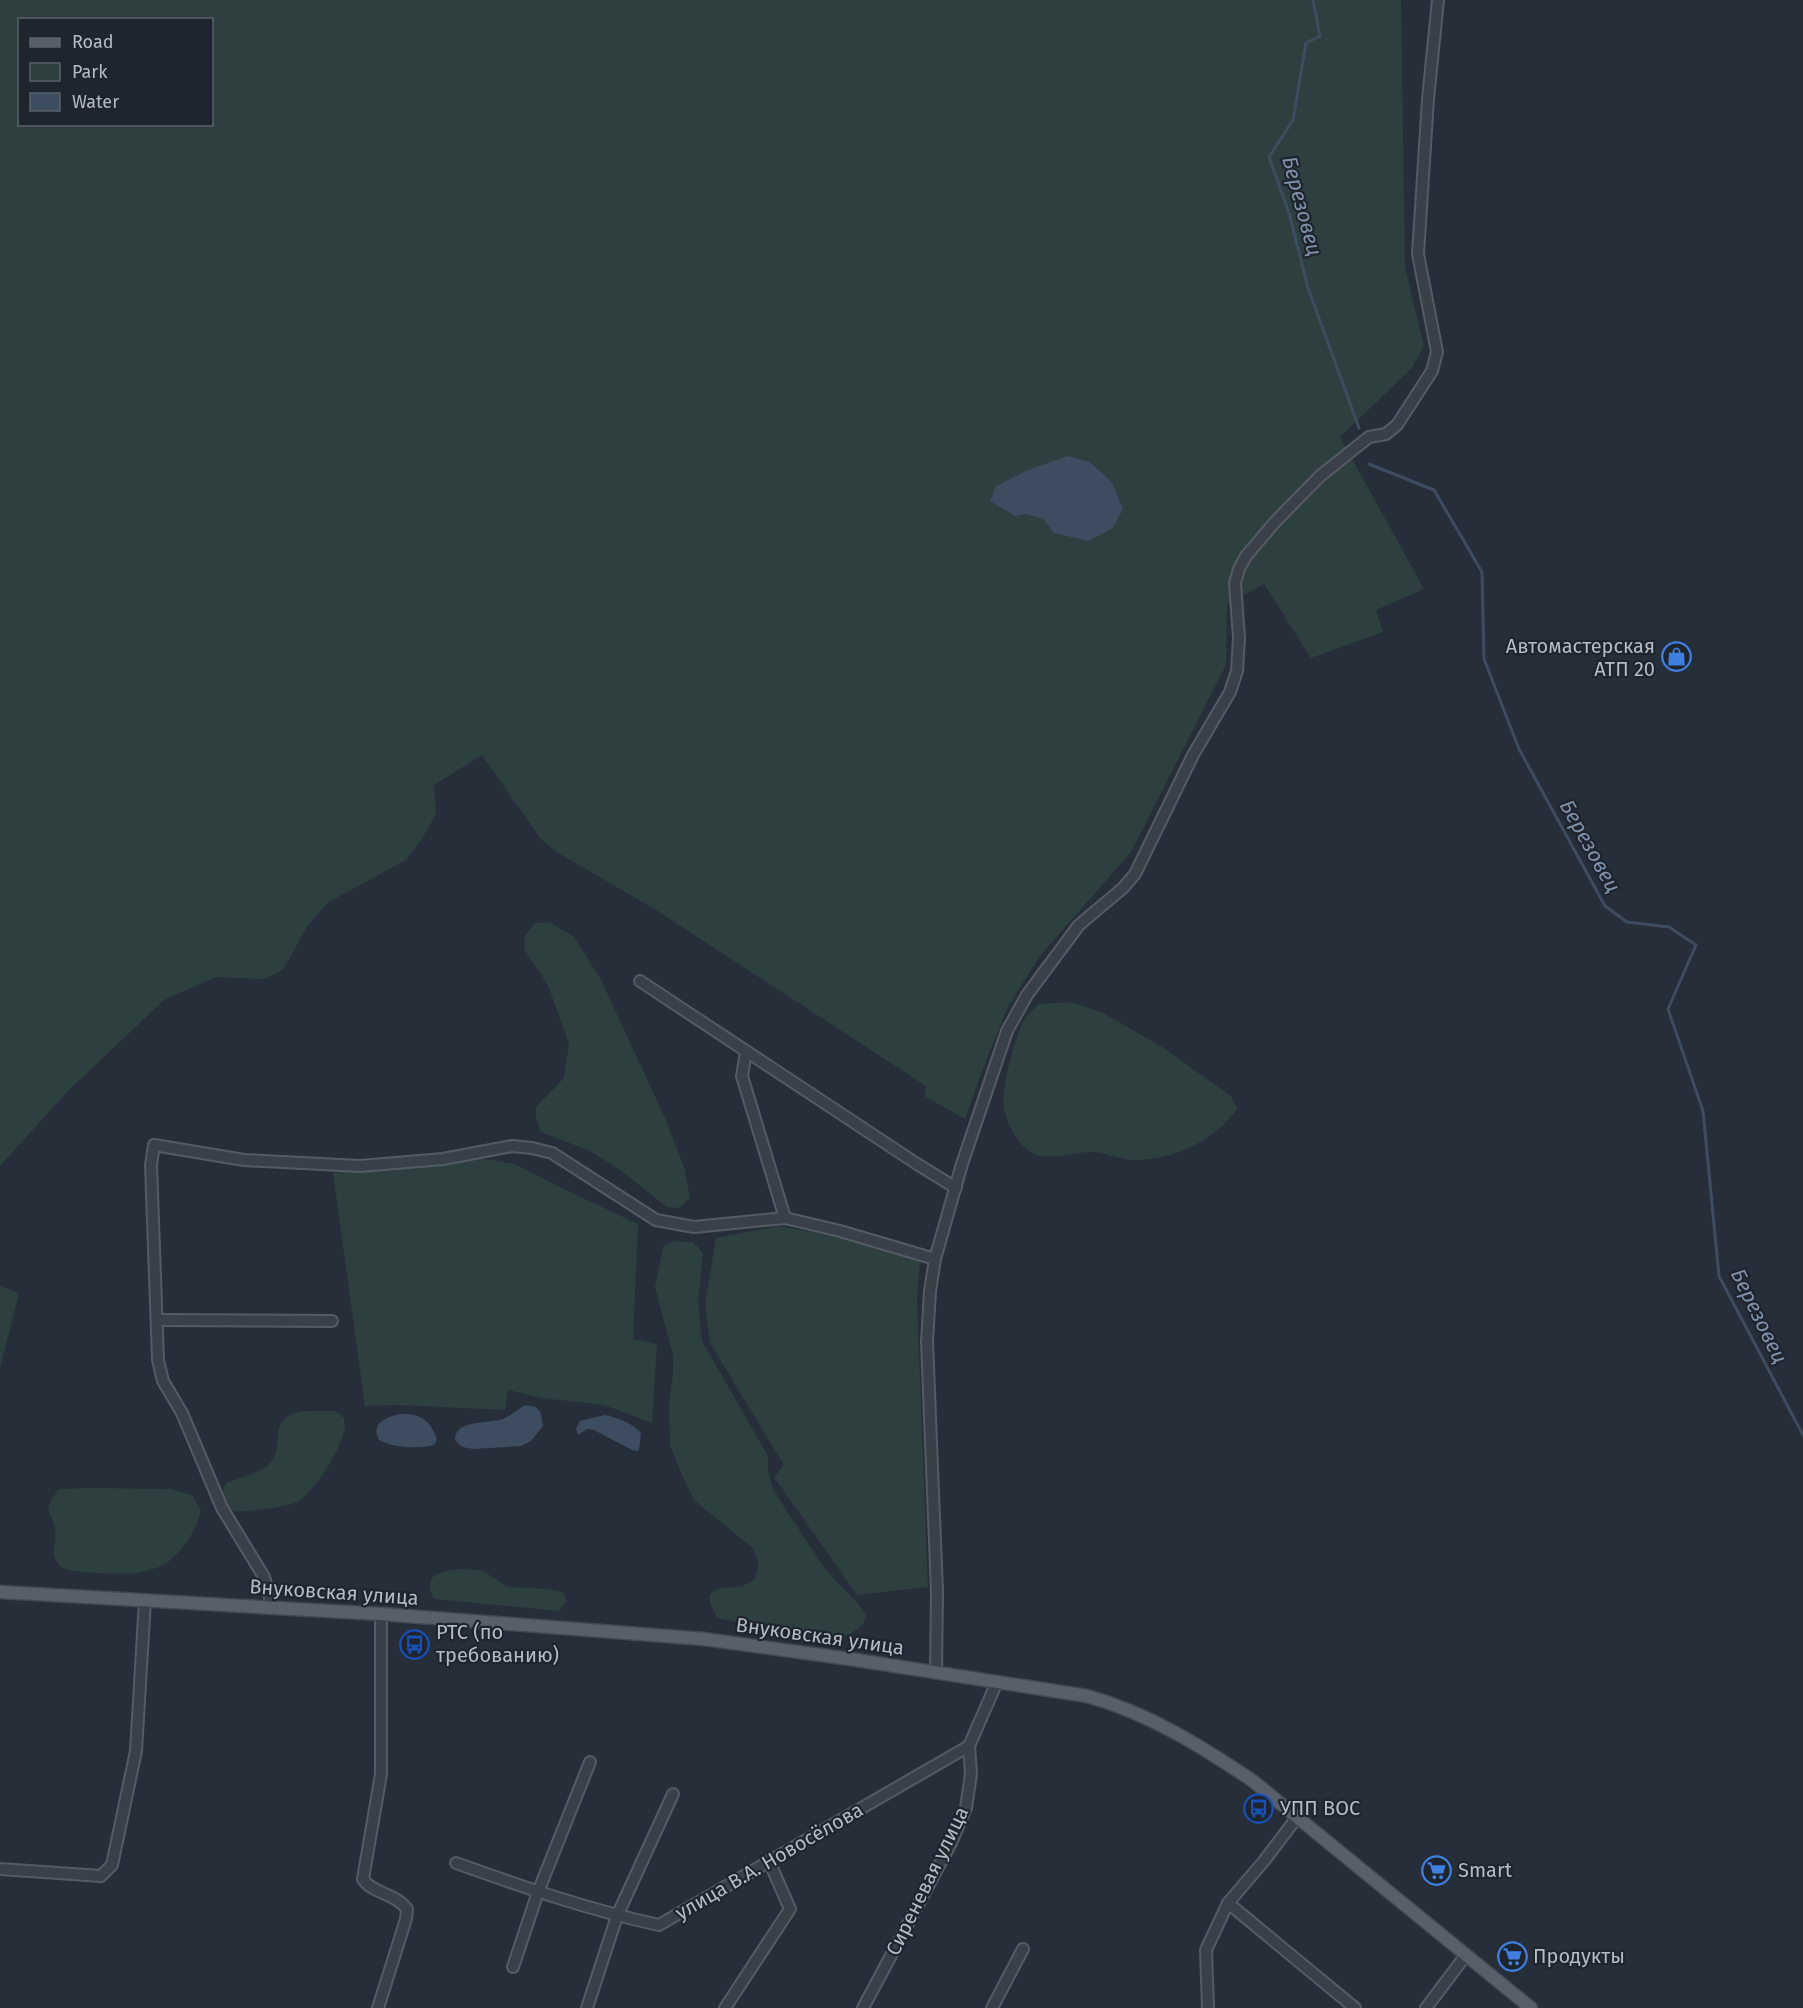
<svg xmlns="http://www.w3.org/2000/svg" width="1803" height="2008" viewBox="0 0 1803 2008" font-family="'Fira Sans',sans-serif">
<style>
.green{fill:#2e3f40;fill-rule:evenodd}
.water{fill:#3e4c60}
.lines{fill:none;stroke-linecap:round;stroke-linejoin:round}
.stream{stroke:#3e4c60;stroke-width:3}
.minor-casing{stroke:#555b65;stroke-width:14}
.major-casing{stroke:#434953;stroke-width:15}
.minor{stroke:#3a404a;stroke-width:10}
.major{stroke:#585f6a;stroke-width:12}
.labels{text-anchor:middle;stroke-width:4.5;stroke-linejoin:round;paint-order:stroke}
.poi-label{font-size:20px;fill:#b5bbc5;stroke:#1f252f;text-anchor:start}
.street-label{font-size:20px;fill:#b5bbc5;stroke:#1f252f}
.water-label{font-size:21px;font-style:italic;fill:#8092aa;stroke:#1f252f}
</style>
<rect width="100%" height="100%" fill="#262e39"/>
<!-- green -->
<g class="green">
<path d="M 0,0 L 1401,0 L 1405,267 L 1424,346 L 1412,368 L 1340,437 L 1424,589 L 1376,610 L 1383,632 L 1311,658 L 1264,584 L 1227,604 L 1226,665 L 1131,852 L 1039,957 L 1009,1005 L 986,1060 L 965,1119 L 924,1096 L 926,1086 L 656,910 L 555,851 L 540,838 L 482,755 L 434,785 L 436,814 L 423,837 L 406,860 L 327,903 L 308,925 L 283,970 L 264,979 L 216,977 L 164,1000 L 67,1092 L 0,1166 ZM 20,20 L 212,20 L 212,124 L 20,124 ZM 1090,462 L 1112,482 L 1122,508 L 1054,533 L 1043,519 L 1026,514 Z"/>
<path d="M 549,922 L 574,937 L 601,980 L 665,1118 L 684,1167 L 690,1198 L 679,1208 L 667,1207 L 620,1170 L 590,1151 L 541,1132 L 536,1120 L 536,1107 L 564,1078 L 569,1044 L 548,985 L 524,949 L 525,935 L 536,923 Z"/>
<path d="M 1071,1002 L 1103,1013 L 1162,1047 L 1231,1096 L 1237,1109 C 1213,1142 1173,1161 1131,1160 C 1118,1159 1105,1152 1091,1152 C 1076,1152 1046,1161 1032,1153 C 1018,1145 1007,1125 1004,1108 C 1000,1092 1015,1036 1024,1020 C 1027,1014 1034,1009 1039,1004 Z"/>
<path d="M 485,1159 L 515,1164 L 566,1190 L 638,1224 L 633,1339 L 657,1344 L 652,1423 L 604,1405 L 542,1398 L 508,1390 L 505,1410 L 399,1405 L 365,1406 L 333,1173 Z"/>
<path d="M 779,1226 L 842,1238 L 920,1262 L 917,1300 L 928,1587 L 857,1595 L 774,1477 L 784,1465 L 710,1343 L 705,1303 L 716,1238 Z"/>
<path d="M 674,1241 L 693,1242 L 703,1253 L 698,1303 L 702,1341 L 768,1456 L 768,1470 L 773,1490 L 826,1570 L 860,1606 L 866,1615 L 863,1624 L 851,1634 L 831,1640 L 717,1618 L 710,1603 L 710,1594 L 718,1589 L 743,1586 L 755,1579 L 759,1563 L 753,1548 L 695,1501 L 682,1475 L 670,1445 L 669,1402 L 673,1374 L 673,1355 L 655,1287 L 663,1247 Z"/>
<path d="M 0,1286 L 19,1293 L 0,1368 Z"/>
<path d="M 307,1411 L 335,1411 L 344,1418 C 344,1423 346,1428 344,1432 C 340,1450 314,1493 297,1502 C 286,1507 244,1513 232,1511 C 224,1501 220,1494 226,1483 C 240,1477 264,1473 273,1460 C 281,1447 273,1425 288,1416 C 292,1413 301,1412 307,1411 Z"/>
<path d="M 88,1488 L 170,1489 L 192,1495 L 201,1510 C 197,1530 183,1550 167,1563 C 160,1568 145,1571 136,1573 C 126,1575 71,1573 63,1568 C 60,1567 58,1564 57,1562 C 50,1552 57,1541 55,1530 C 52,1507 40,1514 59,1489 Z"/>
<path d="M 459,1569 L 482,1570 L 507,1587 L 547,1589 L 563,1592 L 567,1601 L 559,1611 L 434,1599 C 422,1575 438,1572 459,1569 Z"/>
</g>
<!-- water -->
<g class="water">
<path d="M 1067,456 L 1090,462 L 1112,482 L 1123,509 L 1113,528 L 1088,541 L 1054,533 L 1043,519 L 1026,514 L 1015,516 L 990,501 L 996,486 L 1026,471 Z"/>
<path d="M 525,1405 L 536,1407 L 541,1413 L 543,1426 L 531,1441 L 521,1446 L 473,1449 L 462,1447 L 455,1440 C 455,1418 490,1425 505,1418 C 512,1415 518,1409 525,1405 Z"/>
<path d="M 400,1414 C 420,1413 431,1420 437,1440 L 434,1445 C 419,1449 393,1448 379,1440 C 370,1423 387,1417 400,1414 Z"/>
<path d="M 605,1415 C 618,1418 633,1423 641,1433 L 639,1450 L 636,1451 L 632,1450 L 594,1430 L 587,1429 L 578,1435 L 576,1429 L 580,1421 Z"/>
</g>
<g class="lines">
<!-- stream -->
<g class="stream">
<path d="M 1313,0 L 1320,36 L 1306,43 L 1293,120 L 1269,157 L 1289,213 L 1308,288 L 1359,428"/>
<path d="M 1369,464 L 1434,490 L 1482,572 L 1484,659 L 1519,749 L 1605,906 L 1627,922 L 1669,927 L 1696,945 L 1668,1009 L 1703,1111 L 1719,1276 L 1803,1435"/>
</g>
<defs>
<g id="minor">
<path d="M 640,981 L 917,1164 L 956,1188"/>
<path d="M 746,1052 L 742,1076 L 785,1218"/>
<path d="M 157,1320 L 332,1321"/>
<path d="M 273,1608 L 264,1577 L 222,1508 L 182,1413 L 163,1381 L 158,1360 L 151,1165 L 154,1145 L 244,1160 L 360,1166 L 443,1159 L 512,1146 L 532,1148 L 552,1153 L 656,1220 L 694,1227 L 785,1218 L 840,1231 L 935,1259"/>
<path d="M 936,1673 L 937,1592 L 927,1342 L 930,1291 L 935,1259 L 962,1164 L 1007,1031 L 1027,995 L 1079,925 L 1123,888 L 1135,874 L 1193,755 L 1230,692 L 1237,671 L 1239,638 L 1235,583 L 1239,569 L 1246,556 L 1275,522 L 1320,476 L 1369,437 L 1386,434 L 1397,425 L 1432,371 L 1437,352 L 1418,254 L 1428,99 L 1438,0"/>
<path d="M 456,1863 C 523,1887 589,1910 659,1925 L 969,1746"/>
<path d="M 0,1869 L 101,1876 L 112,1865 L 136,1751 L 145,1600"/>
<path d="M 1228,1903 L 1355,2008"/>
<path d="M 513,1967 L 538,1892 L 590,1762"/>
<path d="M 378,2008 L 406,1919 L 407,1909 C 395,1893 371,1893 363,1879 L 381,1774 L 381,1614"/>
<path d="M 587,2008 L 617,1916 L 673,1794"/>
<path d="M 725,2008 L 790,1909 L 769,1861"/>
<path d="M 863,2008 L 951,1843 L 966,1808 L 971,1774 L 969,1746 L 997,1682"/>
<path d="M 992,2008 L 1023,1949"/>
<path d="M 1208,2008 L 1206,1950 L 1228,1903 L 1264,1861 L 1298,1816"/>
<path d="M 1426,2008 L 1466,1955"/>
</g>
<path id="major" d="M 0,1592 L 381,1614 L 704,1639 L 850,1659 L 1087,1696 C 1148,1713 1201,1746 1253,1781 L 1531,2008"/>
</defs>
<!-- minor casing -->
<use href="#minor" class="minor-casing"/>
<!-- major casing -->
<use href="#major" class="major-casing"/>
<!-- minor -->
<use href="#minor" class="minor"/>
<!-- major -->
<use href="#major" class="major"/>
</g>
<!-- icons -->
<defs>
<symbol id="shop-ring" viewBox="-11 -11 22 22"><circle r="9.5" fill="#1f252f" stroke="#3f7fe0" stroke-width="1.5"/><path d="M-5-2.5h2.3a2.7 3.5 0 0 1 5.4 0H5L5.5 6h-11ZM-1.5-2.5h3a1.5 2.3 0 0 0-3 0Z" fill="#3f7fe0"/></symbol>
<symbol id="bus-ring" viewBox="-11 -11 22 22"><circle r="9.5" fill="#1f252f" stroke="#1a4fb4" stroke-width="1.5"/><path d="M-5-6H5V4H4V6H2V4H-2V6H-4V4H-5ZM-3.5-4V0h7V-4ZM-3.5 1.2v1.5H-2V1.2ZM2 1.2v1.5H3.5V1.2Z" fill="#1a4fb4"/></symbol>
<symbol id="supermarket-ring" viewBox="-11 -11 22 22"><circle r="9.5" fill="#1f252f" stroke="#3f7fe0" stroke-width="1.5"/><path d="M-6-5.5h2.5l.6 2H6L4.5 2H-2.5L-4.4-4H-6ZM-1.5 3.2a1.3 1.3 0 1 0 .1 0ZM3 3.2a1.3 1.3 0 1 0 .1 0Z" fill="#3f7fe0"/></symbol>
</defs>
<g fill-rule="evenodd">
<use href="#shop-ring" x="1660" y="640" width="33" height="33"/>
<use href="#bus-ring" x="398" y="1628" width="33" height="33"/>
<use href="#bus-ring" x="1242" y="1792" width="33" height="33"/>
<use href="#supermarket-ring" x="1420" y="1854" width="33" height="33"/>
<use href="#supermarket-ring" x="1496" y="1940" width="33" height="33"/>
</g>
<g class="labels">
<!-- poi labels -->
<g class="poi-label">
<text x="1655" y="653" text-anchor="end">Автомастерская<tspan x="1655" dy="23">АТП 20</tspan></text>
<text x="436" y="1639">РТС (по<tspan x="436" dy="23">требованию)</tspan></text>
<text x="1280" y="1815">УПП ВОС</text>
<text x="1458" y="1877">Smart</text>
<text x="1533" y="1963">Продукты</text>
</g>
<!-- street labels -->
<g class="street-label">
<text transform="translate(334 1592) rotate(4)" y="7">Внуковская улица</text>
<text transform="translate(820 1636) rotate(8)" y="7">Внуковская улица</text>
<text transform="translate(769 1861) rotate(-30)" y="7">улица В.А. Новосёлова</text>
<text transform="translate(927 1881) rotate(-64)" y="7">Сиреневая улица</text>
</g>
<!-- water labels -->
<g class="water-label">
<text transform="translate(1302 206) rotate(75)" y="7">Березовец</text>
<text transform="translate(1590 846) rotate(61)" y="7">Березовец</text>
<text transform="translate(1759 1316) rotate(64)" y="7">Березовец</text>
</g>
</g>
<!-- legend -->
<rect x="18" y="18" width="195" height="108" fill="#1f252f" stroke="#5b616b" stroke-width="1.5"/>
<rect x="30" y="38" width="30" height="9" fill="#585f6a" stroke="#5b616b" stroke-width="1.5"/>
<text x="72" y="48" font-size="18" fill="#b5bbc5">Road</text>
<rect x="30" y="63" width="30" height="18" fill="#2e3f40" stroke="#5b616b" stroke-width="1.5"/>
<text x="72" y="78" font-size="18" fill="#b5bbc5">Park</text>
<rect x="30" y="93" width="30" height="18" fill="#3e4c60" stroke="#5b616b" stroke-width="1.5"/>
<text x="72" y="108" font-size="18" fill="#b5bbc5">Water</text>
</svg>
